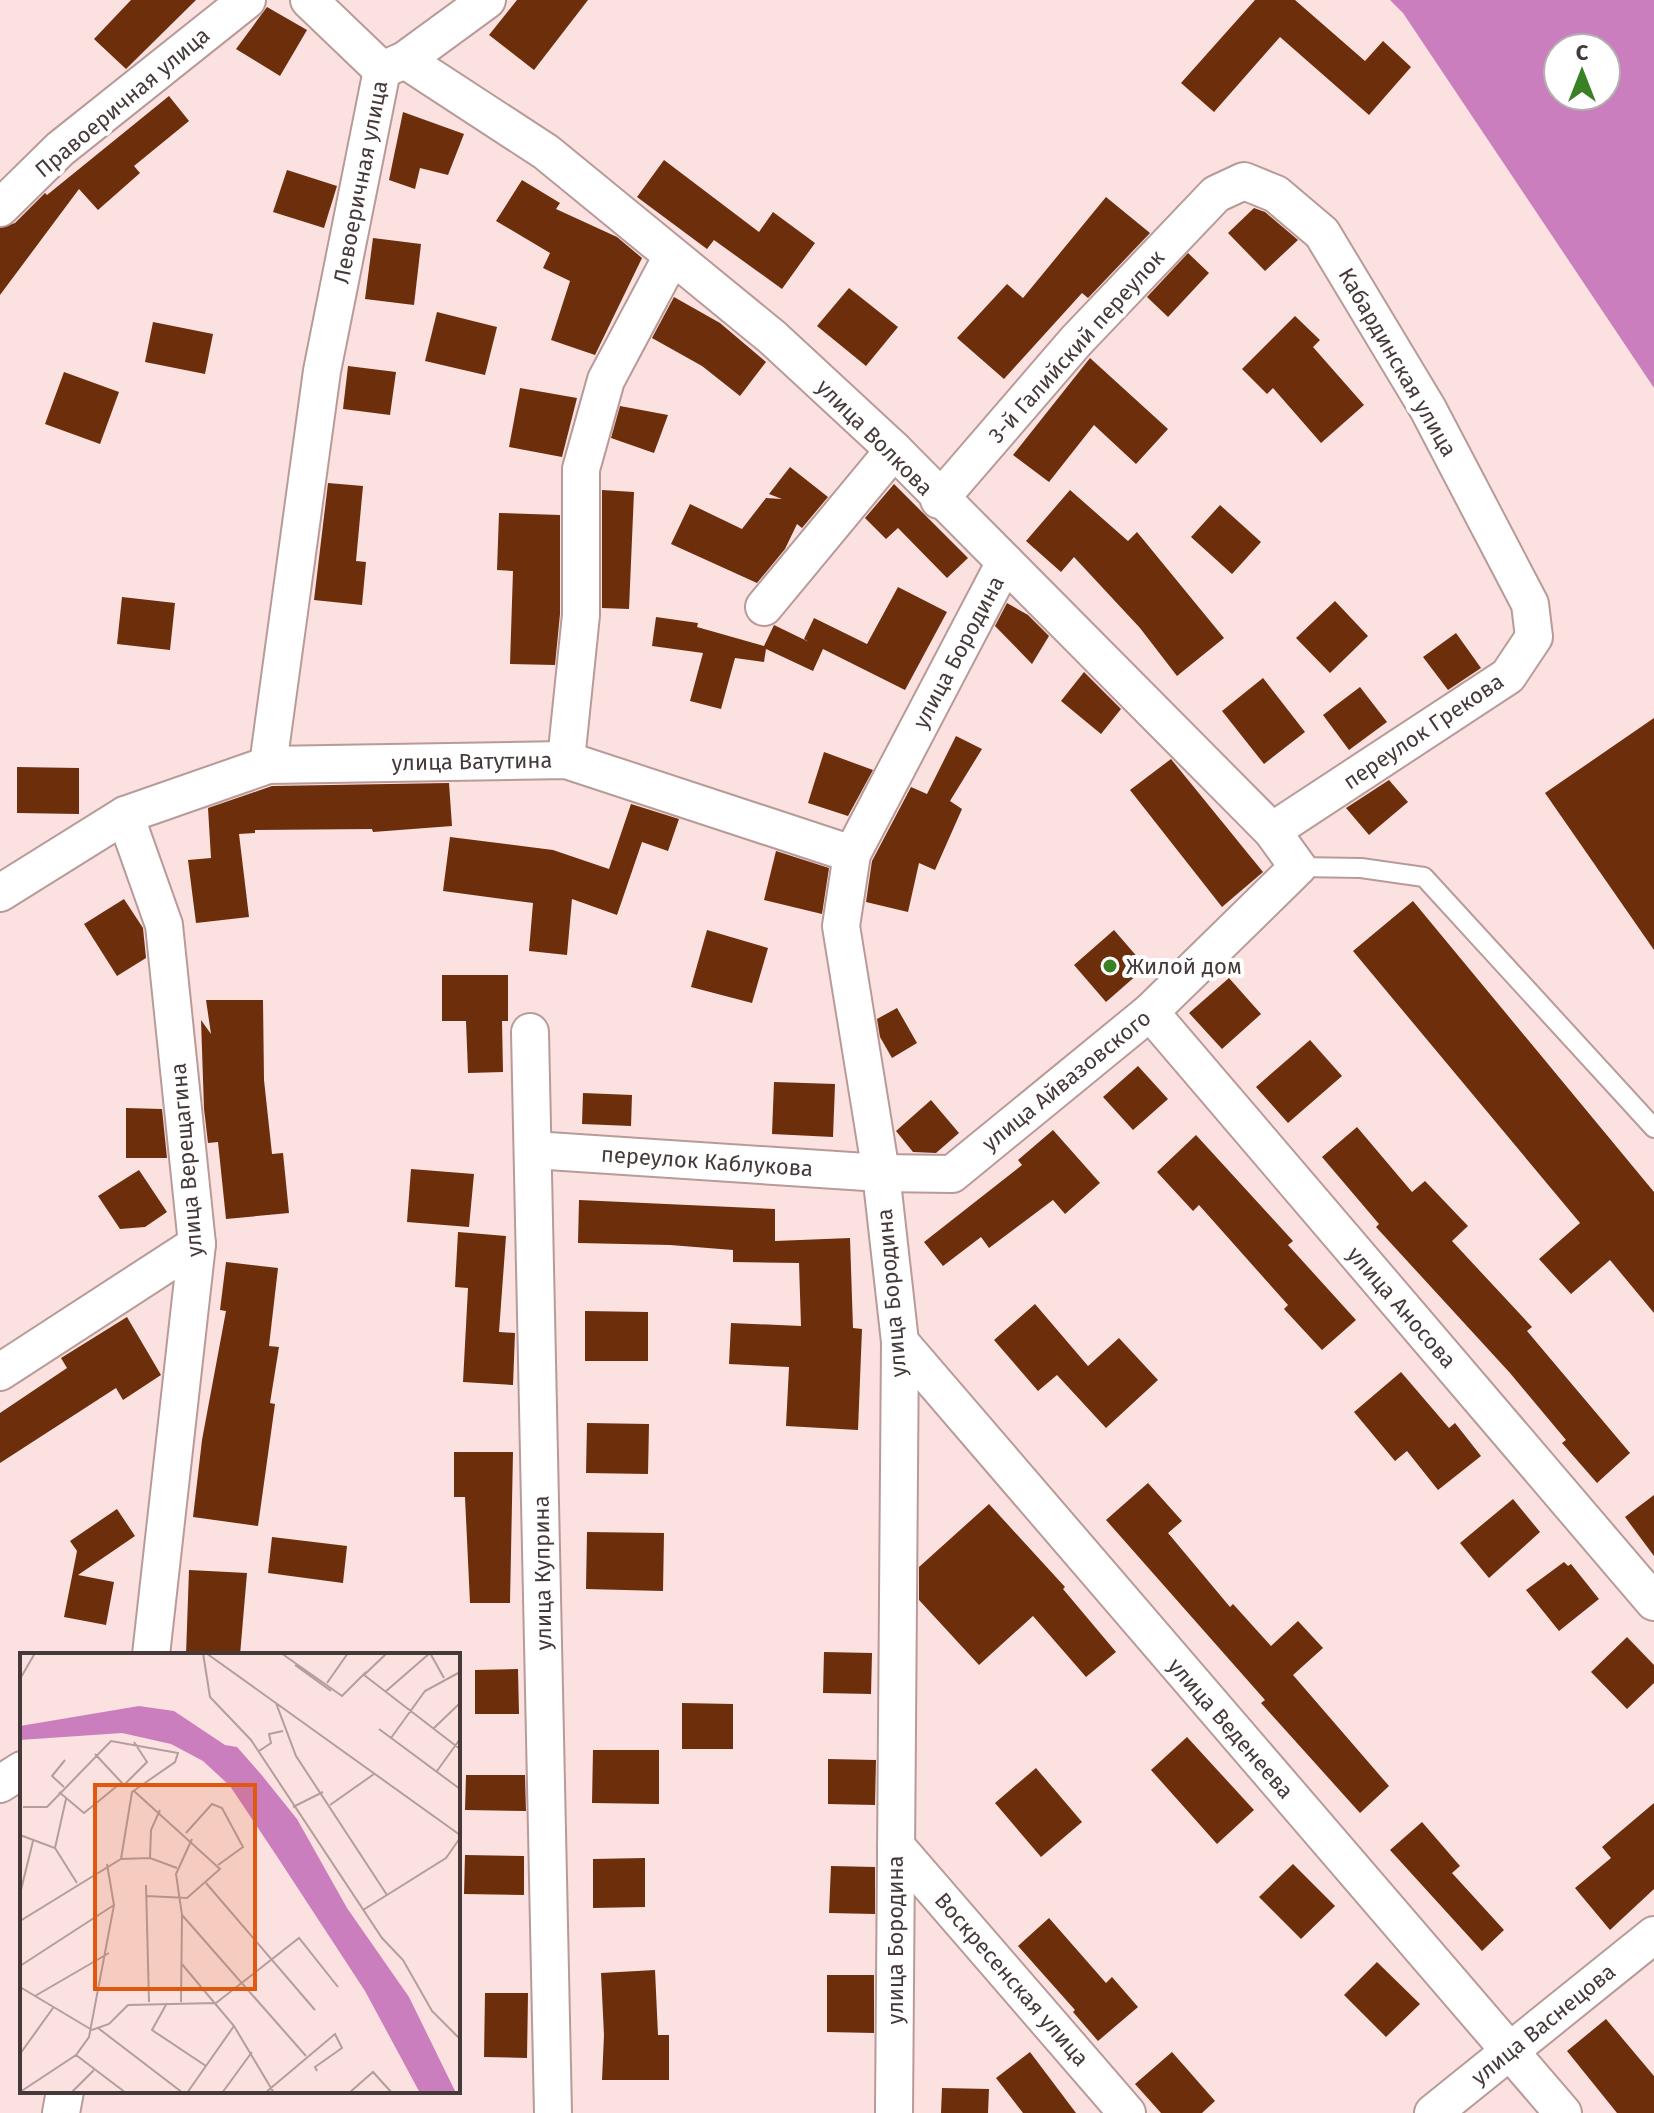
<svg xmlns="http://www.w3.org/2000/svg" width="1654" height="2113" viewBox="0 0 1654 2113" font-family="'Fira Sans',sans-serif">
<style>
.water{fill:#cb7ebd;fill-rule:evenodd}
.building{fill:#6d2e0c}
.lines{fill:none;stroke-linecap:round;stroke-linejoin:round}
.service-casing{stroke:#b89b99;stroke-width:22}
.minor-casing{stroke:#b89b99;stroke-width:40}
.service{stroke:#fff;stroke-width:18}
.minor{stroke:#fff;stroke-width:36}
.poi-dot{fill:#3a8024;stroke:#fff;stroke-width:3}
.labels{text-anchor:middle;stroke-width:8;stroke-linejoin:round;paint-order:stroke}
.street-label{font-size:22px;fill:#463939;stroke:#fff}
.poi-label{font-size:22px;fill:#463939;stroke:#fff;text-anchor:start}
.inset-road{fill:none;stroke:#b39e9d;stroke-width:2}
.view{fill:#e0570e;fill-opacity:0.15;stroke:#e0570e;stroke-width:4}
.inset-edge{fill:none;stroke:#463939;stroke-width:4}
</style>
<rect width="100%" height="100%" fill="#fbe1e0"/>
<!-- water -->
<path class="water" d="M 1390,0 L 1654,0 L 1654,388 L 1403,13 ZM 1558,48 L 1606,48 L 1606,96 L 1558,96 Z"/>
<!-- building -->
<g class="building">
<path d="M 131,0 L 196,0 L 126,69 L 94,39 Z"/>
<path d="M 517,0 L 588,0 L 534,70 L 489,35 Z"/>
<path d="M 1255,0 L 1295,0 L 1365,61 L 1383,41 L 1411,67 L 1369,115 L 1280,37 L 1214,112 L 1181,83 Z"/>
<path d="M 267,7 L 307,30 L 280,76 L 236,49 Z"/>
<path d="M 169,96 L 189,121 L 134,166 L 140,173 L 98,210 L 79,189 L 0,295 L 0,228 L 15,223 L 45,193 L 47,195 Z"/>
<path d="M 403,112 L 464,134 L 448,175 L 420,168 L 415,189 L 389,180 Z"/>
<path d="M 664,160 L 759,232 L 773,212 L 815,243 L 782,289 L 714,240 L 707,249 L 637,197 Z"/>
<path d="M 287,170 L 337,186 L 324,228 L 273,212 Z"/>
<path d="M 522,180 L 560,203 L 556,209 L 617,237 L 642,258 L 595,355 L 551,340 L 570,281 L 543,268 L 550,253 L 496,221 Z"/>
<path d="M 1106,197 L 1150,233 L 1088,298 L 1082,293 L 1004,379 L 957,338 L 1007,284 L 1023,298 Z"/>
<path d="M 1254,208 L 1265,212 L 1298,240 L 1265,271 L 1228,233 Z"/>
<path d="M 373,238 L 421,244 L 414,305 L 365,299 Z"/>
<path d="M 1188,253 L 1209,273 L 1168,317 L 1147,297 Z"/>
<path d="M 849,288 L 898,327 L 866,366 L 817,326 Z"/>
<path d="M 674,297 L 720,323 L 766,362 L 740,396 L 702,366 L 652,338 Z"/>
<path d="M 437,312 L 497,327 L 485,375 L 425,361 Z"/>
<path d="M 1295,316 L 1320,340 L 1313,347 L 1364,405 L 1321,443 L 1273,388 L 1267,394 L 1242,369 Z"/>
<path d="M 153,322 L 213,334 L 205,374 L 145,362 Z"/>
<path d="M 1090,358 L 1168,429 L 1136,464 L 1094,425 L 1049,482 L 1013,455 Z"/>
<path d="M 348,366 L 396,372 L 390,415 L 343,409 Z"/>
<path d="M 64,372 L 119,392 L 100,444 L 45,424 Z"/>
<path d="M 520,388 L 577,398 L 562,457 L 509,447 Z"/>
<path d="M 620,406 L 668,415 L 654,453 L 611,438 Z"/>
<path d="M 790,467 L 828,497 L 802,528 L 797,524 L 785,549 L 757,583 L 671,544 L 690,504 L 742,529 L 766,498 L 782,499 L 769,494 Z"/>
<path d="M 328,483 L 363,486 L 356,561 L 366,562 L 362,605 L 314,600 Z"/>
<path d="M 894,484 L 968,558 L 947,578 L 898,528 L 886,539 L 865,518 Z"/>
<path d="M 602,490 L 634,492 L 629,609 L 602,608 Z"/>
<path d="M 1070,490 L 1128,541 L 1137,532 L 1224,638 L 1177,676 L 1140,628 L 1074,557 L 1061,572 L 1026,541 Z"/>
<path d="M 1220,505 L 1261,542 L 1232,574 L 1191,537 Z"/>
<path d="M 499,513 L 560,515 L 560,614 L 555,665 L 510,664 L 513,571 L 497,570 Z"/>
<path d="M 898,587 L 947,612 L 905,690 L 823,649 L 813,671 L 766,649 L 764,662 L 735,658 L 721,709 L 690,701 L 703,653 L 652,646 L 656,617 L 698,623 L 697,627 L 764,646 L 774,625 L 809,642 L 804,639 L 814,618 L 867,644 Z"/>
<path d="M 122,597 L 175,603 L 170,650 L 117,644 Z"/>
<path d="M 1335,601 L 1368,636 L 1330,673 L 1296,638 Z"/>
<path d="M 1007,603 L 1028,615 L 1049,636 L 1032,664 L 995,626 Z"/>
<path d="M 1456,633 L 1481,668 L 1448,690 L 1423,657 Z"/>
<path d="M 1084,672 L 1121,709 L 1101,734 L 1061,701 Z"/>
<path d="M 1263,678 L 1305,732 L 1264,764 L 1222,711 Z"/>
<path d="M 1360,687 L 1387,722 L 1349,750 L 1323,715 Z"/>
<path d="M 1654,718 L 1654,950 L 1545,793 Z"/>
<path d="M 956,736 L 982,749 L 950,801 L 962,809 L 935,870 L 919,863 L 908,912 L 866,902 L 872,861 L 911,787 L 927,794 Z"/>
<path d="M 824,752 L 873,770 L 848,816 L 808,803 Z"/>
<path d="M 1171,759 L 1263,872 L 1222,907 L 1130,790 Z"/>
<path d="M 17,767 L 79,768 L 79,814 L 17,813 Z"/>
<path d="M 1389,780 L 1408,802 L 1369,835 L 1346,808 Z"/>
<path d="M 449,783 L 452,826 L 373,832 L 372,829 L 255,830 L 255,833 L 239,834 L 249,917 L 196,923 L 188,860 L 211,858 L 208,808 L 272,786 Z"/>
<path d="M 631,804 L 679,819 L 668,851 L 642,842 L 617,915 L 572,899 L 567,955 L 529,951 L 533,903 L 443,891 L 450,837 L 553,850 L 609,869 Z"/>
<path d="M 776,851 L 829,868 L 822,914 L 764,900 Z"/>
<path d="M 124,899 L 143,928 L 146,958 L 117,976 L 84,924 Z"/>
<path d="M 1413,901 L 1654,1192 L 1654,1313 L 1610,1260 L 1571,1294 L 1539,1259 L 1580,1223 L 1353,951 Z"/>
<path d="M 707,930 L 768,948 L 752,1003 L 691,987 Z"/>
<path d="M 1114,930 L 1146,967 L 1106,1002 L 1074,965 Z"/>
<path d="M 442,975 L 508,975 L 508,1021 L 502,1021 L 503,1072 L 468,1073 L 466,1021 L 442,1021 Z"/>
<path d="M 1229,978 L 1261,1014 L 1222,1049 L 1189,1013 Z"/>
<path d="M 206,1000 L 263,1000 L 264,1080 L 272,1154 L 283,1153 L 289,1213 L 226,1219 L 218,1142 L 208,1143 L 204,1109 L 201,1020 L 211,1034 Z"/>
<path d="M 897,1008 L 917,1043 L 892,1058 L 880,1037 L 877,1019 Z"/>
<path d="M 1310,1040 L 1342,1076 L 1288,1123 L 1256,1087 Z"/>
<path d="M 1138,1066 L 1168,1099 L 1133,1130 L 1103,1097 Z"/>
<path d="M 774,1082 L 835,1084 L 833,1137 L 772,1134 Z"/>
<path d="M 583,1093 L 632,1095 L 631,1126 L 582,1124 Z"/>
<path d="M 931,1100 L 959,1133 L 936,1153 L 913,1152 L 896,1131 Z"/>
<path d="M 126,1108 L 162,1109 L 167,1158 L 126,1158 Z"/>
<path d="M 1357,1127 L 1412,1192 L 1425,1181 L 1468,1226 L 1452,1241 L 1532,1327 L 1527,1331 L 1630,1453 L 1597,1483 L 1562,1443 L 1566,1440 L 1510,1373 L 1376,1227 L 1379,1224 L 1322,1157 Z"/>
<path d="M 1053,1130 L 1100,1183 L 1065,1214 L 1053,1200 L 989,1248 L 981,1237 L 943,1266 L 924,1242 L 1022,1165 L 1018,1160 Z"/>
<path d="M 1196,1135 L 1293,1241 L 1288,1245 L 1356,1320 L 1322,1350 L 1284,1309 L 1288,1305 L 1199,1205 L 1193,1211 L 1157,1172 Z"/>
<path d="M 411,1169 L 474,1174 L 469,1227 L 407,1222 Z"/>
<path d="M 139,1170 L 167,1212 L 145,1227 L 120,1229 L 98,1196 Z"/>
<path d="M 579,1200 L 775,1209 L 775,1241 L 850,1238 L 853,1328 L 862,1329 L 858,1430 L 786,1426 L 789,1367 L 729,1364 L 731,1323 L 801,1326 L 799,1263 L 733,1262 L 733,1250 L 670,1245 L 578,1243 Z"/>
<path d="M 458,1232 L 506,1236 L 499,1332 L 515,1333 L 513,1385 L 463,1382 L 468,1288 L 455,1287 Z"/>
<path d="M 226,1262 L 278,1268 L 269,1346 L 279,1347 L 270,1403 L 275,1404 L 258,1526 L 193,1517 L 202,1440 L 226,1311 L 220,1310 Z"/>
<path d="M 1035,1304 L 1088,1366 L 1119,1338 L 1158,1380 L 1106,1428 L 1057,1375 L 1038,1391 L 994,1340 Z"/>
<path d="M 585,1311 L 648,1312 L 648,1361 L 585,1361 Z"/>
<path d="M 127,1317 L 161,1375 L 123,1400 L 116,1388 L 0,1463 L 0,1413 L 67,1368 L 61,1358 Z"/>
<path d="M 1401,1372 L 1449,1428 L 1455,1423 L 1481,1456 L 1438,1490 L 1407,1451 L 1395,1461 L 1354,1412 Z"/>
<path d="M 587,1423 L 649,1424 L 648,1474 L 586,1473 Z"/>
<path d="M 454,1452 L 513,1452 L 510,1603 L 470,1603 L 465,1497 L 454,1497 Z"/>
<path d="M 1148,1483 L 1182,1521 L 1168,1533 L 1230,1607 L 1233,1604 L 1271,1646 L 1298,1621 L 1323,1648 L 1293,1675 L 1389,1786 L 1360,1813 L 1261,1703 L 1265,1700 L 1106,1520 Z"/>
<path d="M 1654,1495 L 1654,1556 L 1625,1517 Z"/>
<path d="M 1513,1499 L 1540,1532 L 1489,1578 L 1460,1543 Z"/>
<path d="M 989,1504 L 1065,1587 L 1063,1589 L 1116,1652 L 1086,1677 L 1033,1616 L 979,1665 L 919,1600 L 919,1567 Z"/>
<path d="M 117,1509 L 135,1536 L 78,1575 L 114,1582 L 106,1625 L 64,1617 L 77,1551 L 70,1541 Z"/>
<path d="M 587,1532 L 664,1533 L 663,1591 L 586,1589 Z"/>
<path d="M 272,1537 L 347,1546 L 343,1583 L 268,1573 Z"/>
<path d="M 1564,1562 L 1568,1566 L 1571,1564 L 1599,1599 L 1559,1631 L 1526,1590 Z"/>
<path d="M 189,1570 L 247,1573 L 240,1655 L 186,1655 Z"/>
<path d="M 1627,1637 L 1654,1665 L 1654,1683 L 1627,1709 L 1591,1672 Z"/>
<path d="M 824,1652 L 872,1653 L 871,1694 L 823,1693 Z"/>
<path d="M 518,1669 L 519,1714 L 475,1714 L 475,1670 Z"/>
<path d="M 682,1703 L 733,1704 L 733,1749 L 682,1749 Z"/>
<path d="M 1187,1737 L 1254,1810 L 1217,1844 L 1151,1770 Z"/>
<path d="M 593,1750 L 659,1750 L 659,1804 L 592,1803 Z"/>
<path d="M 828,1759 L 876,1760 L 875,1805 L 828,1804 Z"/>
<path d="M 1036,1768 L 1082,1822 L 1041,1857 L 995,1803 Z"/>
<path d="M 466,1775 L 525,1775 L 526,1811 L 465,1810 Z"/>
<path d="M 1654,1803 L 1654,1889 L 1610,1930 L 1575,1888 L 1611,1858 L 1602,1847 Z"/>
<path d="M 1422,1822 L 1460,1866 L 1452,1873 L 1504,1930 L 1482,1951 L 1390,1850 Z"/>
<path d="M 465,1855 L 524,1856 L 524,1895 L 464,1894 Z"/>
<path d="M 645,1858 L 645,1907 L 593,1908 L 593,1859 Z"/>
<path d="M 1293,1864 L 1335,1906 L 1301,1939 L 1259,1897 Z"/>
<path d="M 831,1866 L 875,1867 L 875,1914 L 829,1913 Z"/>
<path d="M 1049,1918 L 1106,1983 L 1112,1977 L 1138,2007 L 1098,2041 L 1073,2012 L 1075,2010 L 1018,1946 Z"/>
<path d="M 1377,1962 L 1420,2004 L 1386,2037 L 1344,1995 Z"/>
<path d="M 655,1970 L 658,2035 L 669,2035 L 669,2080 L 602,2080 L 604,2035 L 601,1973 Z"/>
<path d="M 827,1975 L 874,1975 L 874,2033 L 827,2032 Z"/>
<path d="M 485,1993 L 528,1993 L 527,2058 L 484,2057 Z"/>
<path d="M 1606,2019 L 1654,2076 L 1654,2113 L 1617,2113 L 1567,2051 Z"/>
<path d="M 1030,2052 L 1076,2113 L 1023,2113 L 996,2078 Z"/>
<path d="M 1172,2052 L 1215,2101 L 1202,2113 L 1161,2113 L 1135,2084 Z"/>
<path d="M 942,2088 L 989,2089 L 988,2113 L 941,2113 Z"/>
</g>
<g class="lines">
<defs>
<path id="service" d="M 1298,867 L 1361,868 L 1424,877 L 1654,1128"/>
<g id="minor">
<path d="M 309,0 L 382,70"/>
<path d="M 405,60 L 546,152 L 772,337 L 894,450 L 1272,831 L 1298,867 L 1150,1012 L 952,1174 L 881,1173 L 533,1150"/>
<path d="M 0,208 L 60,149 L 247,0"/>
<path d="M 939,500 L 1076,341 L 1216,194 L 1244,181 L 1276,194 L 1322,233 L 1428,409 L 1530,604 L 1534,637 L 1508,676 L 1272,831"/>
<path d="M 764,607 L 894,450"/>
<path d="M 566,760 L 581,615 L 581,469 L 606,380 L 671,258"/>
<path d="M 268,765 L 322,371 L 382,70 L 405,60 L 487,0"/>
<path d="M 125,815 L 164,925 L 197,1244 L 151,1655"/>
<path d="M 0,893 L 125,815 L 268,765 L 566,760 L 852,854"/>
<path d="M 1150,1012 L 1654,1602"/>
<path d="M 530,1032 L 553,2113"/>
<path d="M 900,1342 L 1563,2113"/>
<path d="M 0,1372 L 197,1244"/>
<path d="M 0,1784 L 22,1770"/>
<path d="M 896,1846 L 1127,2113"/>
<path d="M 61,2113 L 65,2091"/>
<path d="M 894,2113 L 900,1342 L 881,1173 L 841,926 L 852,854 L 1005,562"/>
<path d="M 1433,2113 L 1654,1935"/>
</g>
</defs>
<!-- service casing -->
<use href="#service" class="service-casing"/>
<!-- minor casing -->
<use href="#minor" class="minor-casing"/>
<!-- service -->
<use href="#service" class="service"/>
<!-- minor -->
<use href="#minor" class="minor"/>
</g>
<!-- markers -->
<circle class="poi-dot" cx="1110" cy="966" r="8"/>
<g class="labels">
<!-- street labels -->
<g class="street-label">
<text transform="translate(122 102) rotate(-40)" y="8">Правоеричная улица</text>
<text transform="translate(360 182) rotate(-79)" y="8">Левоеричная улица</text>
<text transform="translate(1076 346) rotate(-48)" y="8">3-й Галийский переулок</text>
<text transform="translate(1398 362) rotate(60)" y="8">Кабардинская улица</text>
<text transform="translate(875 437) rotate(45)" y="8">улица Волкова</text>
<text transform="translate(958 652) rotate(-62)" y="8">улица Бородина</text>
<text transform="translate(1423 731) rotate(-34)" y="8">переулок Грекова</text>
<text transform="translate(472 761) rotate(-1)" y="8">улица Ватутина</text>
<text transform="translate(1066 1080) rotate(-39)" y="8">улица Айвазовского</text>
<text transform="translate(186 1160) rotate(-95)" y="8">улица Верещагина</text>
<text transform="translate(707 1161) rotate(4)" y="8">переулок Каблукова</text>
<text transform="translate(891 1293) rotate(-95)" y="8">улица Бородина</text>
<text transform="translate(1402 1307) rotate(49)" y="8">улица Аносова</text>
<text transform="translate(542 1573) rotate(-91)" y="8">улица Куприна</text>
<text transform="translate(1231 1728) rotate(49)" y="8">улица Веденеева</text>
<text transform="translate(895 1940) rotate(-90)" y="8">улица Бородина</text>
<text transform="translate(1012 1979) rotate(49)" y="8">Воскресенская улица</text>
<text transform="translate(1543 2024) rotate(-39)" y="8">улица Васнецова</text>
</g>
<!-- poi labels -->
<g class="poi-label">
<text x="1126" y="974">Жилой дом</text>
</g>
</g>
<!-- overview -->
<g transform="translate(20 1653)">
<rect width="440" height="440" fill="#fbe1e0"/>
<path d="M 119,53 L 154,58 L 205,92 L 217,94 L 240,120 L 277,166 L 327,255 L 389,344 L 436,440 L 400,440 L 345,338 L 258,205 L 210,133 L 183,108 L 151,91 L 102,80 L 0,87 L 0,73 Z" fill="#cb7ebd"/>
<path class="inset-road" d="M 183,0 L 190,44 L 231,87 L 362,285 L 383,307 L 412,358 L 440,386M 186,0 L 440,182M 261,0 L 322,43 L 346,19M 367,0 L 344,22 L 440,96M 410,0 L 424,25M 275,12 L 311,38M 0,26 L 15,0M 307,30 L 328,0M 365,39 L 410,0M 256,50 L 276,103 L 367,242M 359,76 L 440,136M 413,76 L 440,50M 371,85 L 405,38 L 440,19M 239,98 L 251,90 L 249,81 L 263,78M 75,101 L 103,131M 417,118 L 440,86M 104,132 L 127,109 L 114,89M 44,134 L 32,123 L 45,107M 114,138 L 200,216 L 167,245 L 126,243M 39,139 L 64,160 L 102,129M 310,152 L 354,121M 3,154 L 27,154 L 91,88 L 158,100 L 155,109 L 112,139 L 101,206M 273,154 L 303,139M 166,180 L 192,151 L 202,155 L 223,194 L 198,212M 0,182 L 35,195 L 57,230M 35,195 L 46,146M 130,205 L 131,177 L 140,157M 186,230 L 295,357M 126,232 L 129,349M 0,241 L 13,188M 343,257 L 426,205 L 440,185M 162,262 L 286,403M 0,268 L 101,206 L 130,205 L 157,215M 161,310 L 214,373 L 254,440M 0,313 L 94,252M 0,334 L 72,377 L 89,371 L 108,352 L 196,350 L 279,285 L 318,334M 15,343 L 89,300M 161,349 L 162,262 L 156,221 L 172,186M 147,350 L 132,377 L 186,413M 78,375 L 163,440M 0,401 L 33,355M 56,402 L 106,440M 0,439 L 56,402 L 69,384 L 94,252 L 87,211M 51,440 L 74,417M 167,440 L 214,373M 202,440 L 232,399M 245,440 L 315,381 L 322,395 L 295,414 L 297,418M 329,440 L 353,419 L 372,440"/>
<path class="view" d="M 75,132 L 235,132 L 235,336 L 75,336 Z"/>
<rect width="440" height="440" class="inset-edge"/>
</g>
<!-- north arrow -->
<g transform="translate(1582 72)"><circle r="38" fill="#ffffff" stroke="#b5b0b0" stroke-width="2"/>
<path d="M0-6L14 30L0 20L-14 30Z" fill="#3a8024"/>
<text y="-12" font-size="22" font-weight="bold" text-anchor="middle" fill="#463939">С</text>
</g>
</svg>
